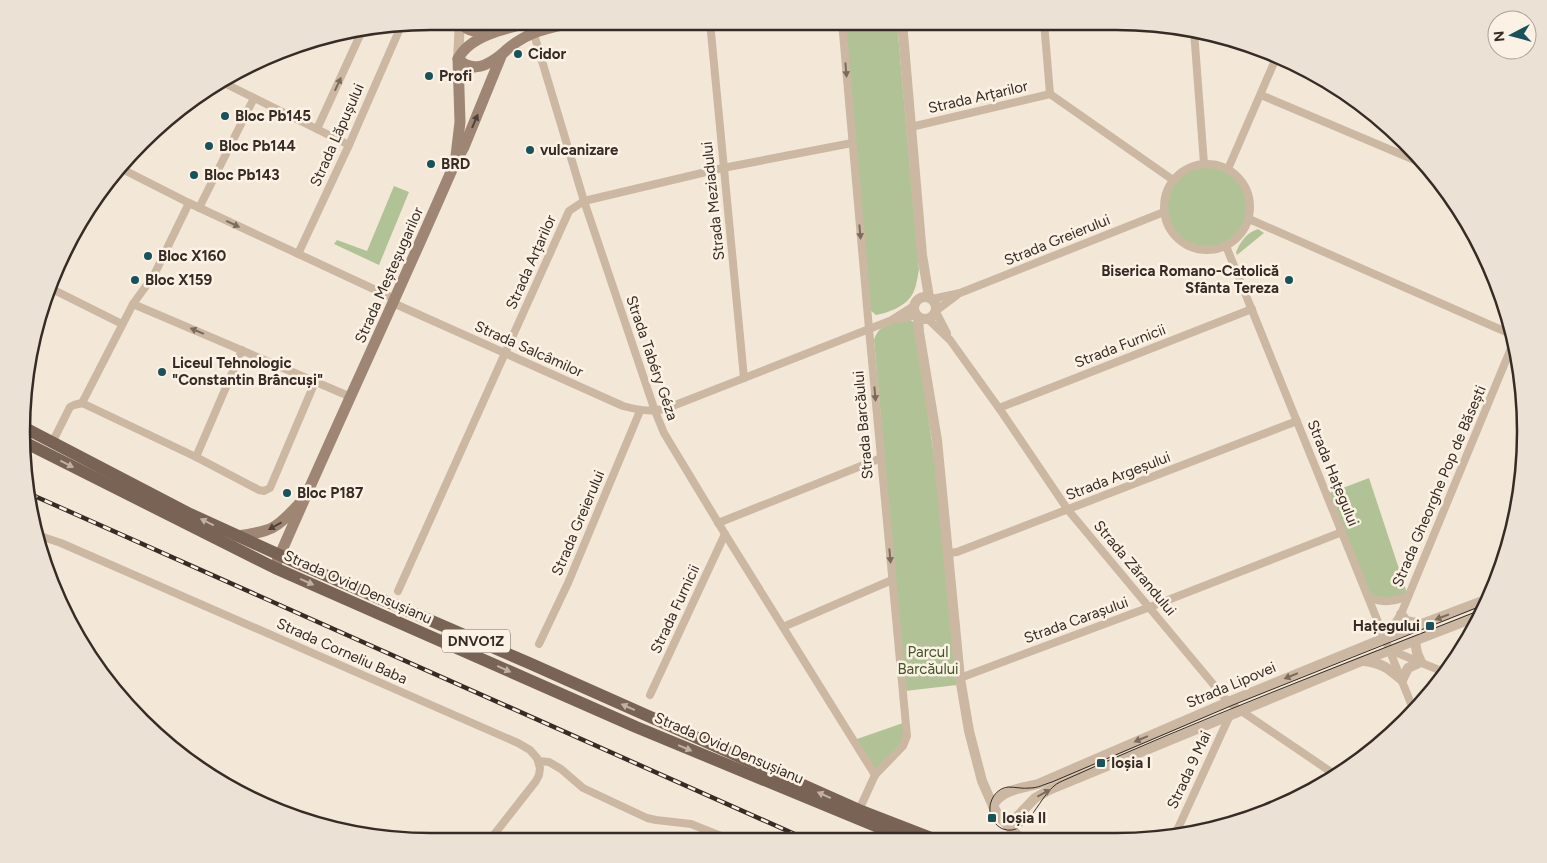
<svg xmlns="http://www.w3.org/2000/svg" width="1547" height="863" viewBox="0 0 1547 863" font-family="Figtree,sans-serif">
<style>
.green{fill:#b1c396}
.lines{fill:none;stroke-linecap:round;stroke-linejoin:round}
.minor{stroke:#ccb8a2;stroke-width:8}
.tertiary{stroke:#ccb8a2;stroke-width:10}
.secondary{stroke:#9f8674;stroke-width:11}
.primary{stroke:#796355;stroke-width:12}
.tram{stroke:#362c25;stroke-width:1}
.rail-casing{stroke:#362c25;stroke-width:4.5}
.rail{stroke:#fbf1e4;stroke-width:2.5;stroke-dasharray:8;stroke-linecap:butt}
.oneway{fill:#7a6b5d}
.oneway2{fill:#504239}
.oneway3{fill:#c0b1a4}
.poi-dot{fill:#18525a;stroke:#fbf1e4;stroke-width:2}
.labels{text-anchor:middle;stroke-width:5;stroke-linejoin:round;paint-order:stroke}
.shield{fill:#fbf1e4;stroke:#71675e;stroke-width:1}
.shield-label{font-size:14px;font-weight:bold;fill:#362c25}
.poi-label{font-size:15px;font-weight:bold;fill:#362c25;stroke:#fbf1e4;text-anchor:start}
.street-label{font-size:15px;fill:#362c25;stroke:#fbf1e4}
.park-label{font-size:15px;fill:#425627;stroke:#fbf1e4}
.rim{fill:none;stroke:#362c25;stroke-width:2.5}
</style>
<rect width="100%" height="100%" fill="#f3e8d7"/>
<!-- green -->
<g class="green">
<path d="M 845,22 L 897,22 L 919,270 C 915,290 915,299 895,309 C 888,312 883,314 876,315 L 870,310 Z"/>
<circle cx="1207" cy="207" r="43"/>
<path d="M 394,186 L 409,192 L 379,265 L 334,244 L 337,240 L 367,251 Z"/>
<path d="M 1258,229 L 1264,233 L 1237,255 L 1236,252 C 1241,241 1246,233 1258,229 Z"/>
<path d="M 909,319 L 915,323 L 936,470 L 957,685 L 905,691 L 874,340 C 879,323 894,323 909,319 Z"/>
<path d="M 1369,478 L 1408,596 L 1394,602 L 1369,598 L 1327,494 Z"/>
<path d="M 906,722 L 907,736 L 875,775 L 854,740 Z"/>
</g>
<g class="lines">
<!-- minor -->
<g class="minor">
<path d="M 710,22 L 744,378"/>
<path d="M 842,22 L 869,329 L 907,736 L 903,746 L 875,775 L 859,810"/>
<path d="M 1044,22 L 1050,94"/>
<path d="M 533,31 L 584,201 L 655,411 L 664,433 L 725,534 L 875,775"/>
<path d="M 1194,31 L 1204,164"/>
<path d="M 224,83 L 349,145"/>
<path d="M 1050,94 L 1173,180"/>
<path d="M 1261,95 L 1424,164"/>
<path d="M 911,127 L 1050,94"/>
<path d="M 317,129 L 361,33"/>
<circle cx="1207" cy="207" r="43"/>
<path d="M 122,169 L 189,203 L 395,299"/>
<path d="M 1228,169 L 1276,58"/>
<path d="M 199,208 L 254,98"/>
<path d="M 1249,219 L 1513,335"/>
<path d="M 1226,246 L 1414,711"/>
<path d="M 298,254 L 349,145 L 401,26"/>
<path d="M 52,289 L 122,324"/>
<path d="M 932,299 L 960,293 L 1164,212"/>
<path d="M 393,303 L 623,406 C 638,410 649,412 665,409 L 892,320 L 917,315"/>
<path d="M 133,304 L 351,397"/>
<path d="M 937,310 L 957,295"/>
<path d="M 936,312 L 947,333"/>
<path d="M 893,319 L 915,305"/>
<path d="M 928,319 L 950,340 L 1001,411 L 1068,510 L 1228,702 L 1337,776"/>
<path d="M 82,403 L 133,304 L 154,275 L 189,203"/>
<path d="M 999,408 L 1252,309"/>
<path d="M 52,443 L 70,407 L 74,405 L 82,403 L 196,457 L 259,490 L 264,491 L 270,488 L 315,382"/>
<path d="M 196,457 L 242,350"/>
<path d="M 718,523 L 881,458"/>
<path d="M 40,536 L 61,543 L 518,743 L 530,750 L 537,758 L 540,768 L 539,775 L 536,781 L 489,841"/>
<path d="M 948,553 L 957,552 L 1297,421"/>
<path d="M 398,591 L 569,211 L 584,201 L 723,168 L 852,143"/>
<path d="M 1369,598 C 1384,603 1393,602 1408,596"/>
<path d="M 783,627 L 892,580"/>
<path d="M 1386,637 L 1401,614 L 1514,341"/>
<path d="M 539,644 L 568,583 L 640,411"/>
<path d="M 1390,650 L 1444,672"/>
<path d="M 960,678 L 1150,607 L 1342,532"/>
<path d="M 650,695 L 725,534"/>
<path d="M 539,761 L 549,762 L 561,769 L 583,788 L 647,818 L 656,820 L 691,824 L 731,840"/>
<path d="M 1174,837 L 1230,715"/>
</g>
<!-- tertiary -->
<g class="tertiary">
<path d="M 902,22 L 922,255 L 929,297"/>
<path d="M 458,59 L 460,21"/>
<circle cx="925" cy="308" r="11"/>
<path d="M 918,317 L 919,332 L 937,440 L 960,678 L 969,731 L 982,781 L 993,806 L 998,815 L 1021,839"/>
<path d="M 1401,614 L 1406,621 L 1422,624"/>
<path d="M 1364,661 C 1382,663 1388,668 1402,680 L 1408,668 L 1421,662 L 1417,653 L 1415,641"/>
<path d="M 993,806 C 1000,790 1022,788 1038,784 L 1228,702 L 1385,638 L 1488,599"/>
<path d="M 1008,826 L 1035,798 L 1049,790 L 1357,663 L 1481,615"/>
</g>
<!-- secondary -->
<g class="secondary">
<path d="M 460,22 C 468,33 479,32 491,31"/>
<path d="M 458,59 C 473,74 488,65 502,54"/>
<path d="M 456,156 L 460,122 L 458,59 C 470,34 512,27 537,21"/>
<path d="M 237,536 C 272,531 275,530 299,504"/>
<path d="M 276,564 C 334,430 396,299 454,165 L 464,147 L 502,54 C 527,30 547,29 579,21"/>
</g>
<!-- primary -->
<g class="primary">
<path d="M 25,428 L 190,514 L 295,562 L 529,663 L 859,810 L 934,839"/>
<path d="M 24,442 L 275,568 L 636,727 L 907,839"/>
</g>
<!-- tram -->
<path class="tram" d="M 1483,609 C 1342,665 1199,719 1060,782 C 1039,792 1029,838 1003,829 C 998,827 993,822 991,816 C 987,804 994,789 1008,787 C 1015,787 1023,789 1030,788 C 1038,788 1045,784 1052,782 L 1233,705 L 1486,604"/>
<defs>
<path id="rail" d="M 30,494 L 808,840"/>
</defs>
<!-- rail casing -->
<use href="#rail" class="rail-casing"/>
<!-- rail -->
<use href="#rail" class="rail"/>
</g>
<!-- one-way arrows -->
<defs><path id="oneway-solid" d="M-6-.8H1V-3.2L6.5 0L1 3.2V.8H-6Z" transform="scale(1.25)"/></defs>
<g class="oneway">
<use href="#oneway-solid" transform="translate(846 70) rotate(85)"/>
<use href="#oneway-solid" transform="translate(338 84) rotate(-65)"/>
<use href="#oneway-solid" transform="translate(233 224) rotate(25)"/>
<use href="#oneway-solid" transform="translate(860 232) rotate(85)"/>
<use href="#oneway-solid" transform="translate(197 331) rotate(-157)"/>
<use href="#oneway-solid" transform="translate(875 394) rotate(85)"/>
<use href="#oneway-solid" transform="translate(890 556) rotate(85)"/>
<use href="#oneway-solid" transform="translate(1442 617) rotate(159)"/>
<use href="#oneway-solid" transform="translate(1291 676) rotate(158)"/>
<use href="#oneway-solid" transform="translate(1141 739) rotate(157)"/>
<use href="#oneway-solid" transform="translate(1044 793) rotate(-28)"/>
</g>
<g class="oneway2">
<use href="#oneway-solid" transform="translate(475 121) rotate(-67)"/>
<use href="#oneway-solid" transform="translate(275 526) rotate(151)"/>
</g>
<g class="oneway3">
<use href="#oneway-solid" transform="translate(67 464) rotate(27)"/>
<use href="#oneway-solid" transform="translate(207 522) rotate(-154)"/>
<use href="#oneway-solid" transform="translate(307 582) rotate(24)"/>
<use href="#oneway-solid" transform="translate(504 669) rotate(24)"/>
<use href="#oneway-solid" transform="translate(628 707) rotate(-156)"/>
<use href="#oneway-solid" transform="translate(685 748) rotate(23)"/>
<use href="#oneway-solid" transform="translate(824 795) rotate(-156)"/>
</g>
<!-- markers -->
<g class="poi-dot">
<circle cx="518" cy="54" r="5"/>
<circle cx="429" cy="76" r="5"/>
<circle cx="225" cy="116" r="5"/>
<circle cx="209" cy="146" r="5"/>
<circle cx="530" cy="150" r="5"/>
<circle cx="431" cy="164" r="5"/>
<circle cx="194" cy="175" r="5"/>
<circle cx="148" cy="256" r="5"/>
<circle cx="135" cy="280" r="5"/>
<circle cx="1289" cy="280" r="5"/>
<circle cx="162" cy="372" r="5"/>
<circle cx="287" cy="493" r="5"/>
<rect x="1425" y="621" width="10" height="10" rx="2.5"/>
<rect x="1096" y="758" width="10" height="10" rx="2.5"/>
<rect x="987" y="813" width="10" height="10" rx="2.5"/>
</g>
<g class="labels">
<!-- shield labels -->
<rect class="shield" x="442" y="629.5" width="68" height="23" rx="4"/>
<g class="shield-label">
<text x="476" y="646">DNVO1Z</text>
</g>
<!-- poi labels -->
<g class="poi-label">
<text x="528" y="59">Cidor</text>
<text x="439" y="81">Profi</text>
<text x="235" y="121">Bloc Pb145</text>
<text x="219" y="151">Bloc Pb144</text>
<text x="540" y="155">vulcanizare</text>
<text x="441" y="169">BRD</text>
<text x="204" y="180">Bloc Pb143</text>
<text x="158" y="261">Bloc X160</text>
<text x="1279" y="276" text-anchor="end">Biserica Romano-Catolică<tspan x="1279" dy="17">Sfânta Tereza</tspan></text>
<text x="145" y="285">Bloc X159</text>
<text x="172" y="368">Liceul Tehnologic<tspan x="172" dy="17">"Constantin Brâncuși"</tspan></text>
<text x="297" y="498">Bloc P187</text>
<text x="1420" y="631" text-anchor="end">Hațegului</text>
<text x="1111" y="768">Ioșia I</text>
<text x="1002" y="823">Ioșia II</text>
</g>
<!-- street labels -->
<g class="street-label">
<text transform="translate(978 97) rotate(-13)" y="5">Strada Arțarilor</text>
<text transform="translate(337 135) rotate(-66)" y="5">Strada Lăpușului</text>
<text transform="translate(713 201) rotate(-96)" y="5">Strada Meziadului</text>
<text transform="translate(1057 240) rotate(-22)" y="5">Strada Greierului</text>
<text transform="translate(531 262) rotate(-66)" y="5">Strada Arțarilor</text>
<text transform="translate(389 275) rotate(-66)" y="5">Strada Meșteșugarilor</text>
<text transform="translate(1120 346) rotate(-21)" y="5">Strada Furnicii</text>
<text transform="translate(529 349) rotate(24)" y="5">Strada Salcâmilor</text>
<text transform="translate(652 358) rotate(71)" y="5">Strada Tabéry Géza</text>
<text transform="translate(863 425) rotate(-95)" y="5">Strada Barcăului</text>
<text transform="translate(1333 473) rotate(68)" y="5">Strada Hațegului</text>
<text transform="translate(1118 476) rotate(-21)" y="5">Strada Argeșului</text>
<text transform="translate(1439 486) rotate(-67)" y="5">Strada Gheorghe Pop de Băsești</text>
<text transform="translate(578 523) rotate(-67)" y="5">Strada Greierului</text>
<text transform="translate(1135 568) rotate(50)" y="5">Strada Zărandului</text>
<text transform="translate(358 587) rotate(24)" y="5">Strada Ovid Densușianu</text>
<text transform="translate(675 609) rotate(-65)" y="5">Strada Furnicii</text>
<text transform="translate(1076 620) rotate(-20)" y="5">Strada Carașului</text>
<text transform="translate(342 651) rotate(24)" y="5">Strada Corneliu Baba</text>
<text transform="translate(1231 685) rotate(-23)" y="5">Strada Lipovei</text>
<text transform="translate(729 748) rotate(23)" y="5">Strada Ovid Densușianu</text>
<text transform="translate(1189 770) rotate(-65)" y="5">Strada 9 Mai</text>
</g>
<!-- park labels -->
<g class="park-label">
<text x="928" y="657">Parcul<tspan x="928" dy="17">Barcăului</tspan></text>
</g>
</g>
<!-- crop -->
<path d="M0 0H1547V863H0ZM431 30H1116A401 401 0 0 1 1517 431V432A401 401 0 0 1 1116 833H431A401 401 0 0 1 30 432V431A401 401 0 0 1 431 30Z" fill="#ebe1d5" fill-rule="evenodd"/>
<path class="rim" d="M431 30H1116A401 401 0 0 1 1517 431V432A401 401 0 0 1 1116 833H431A401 401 0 0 1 30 432V431A401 401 0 0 1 431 30Z"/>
<!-- north arrow -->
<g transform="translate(1512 35) rotate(264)"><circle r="24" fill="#fbf1e4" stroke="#aca298"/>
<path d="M0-4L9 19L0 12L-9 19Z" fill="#18525a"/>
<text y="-8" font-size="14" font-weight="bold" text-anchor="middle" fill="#362c25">N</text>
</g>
</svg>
